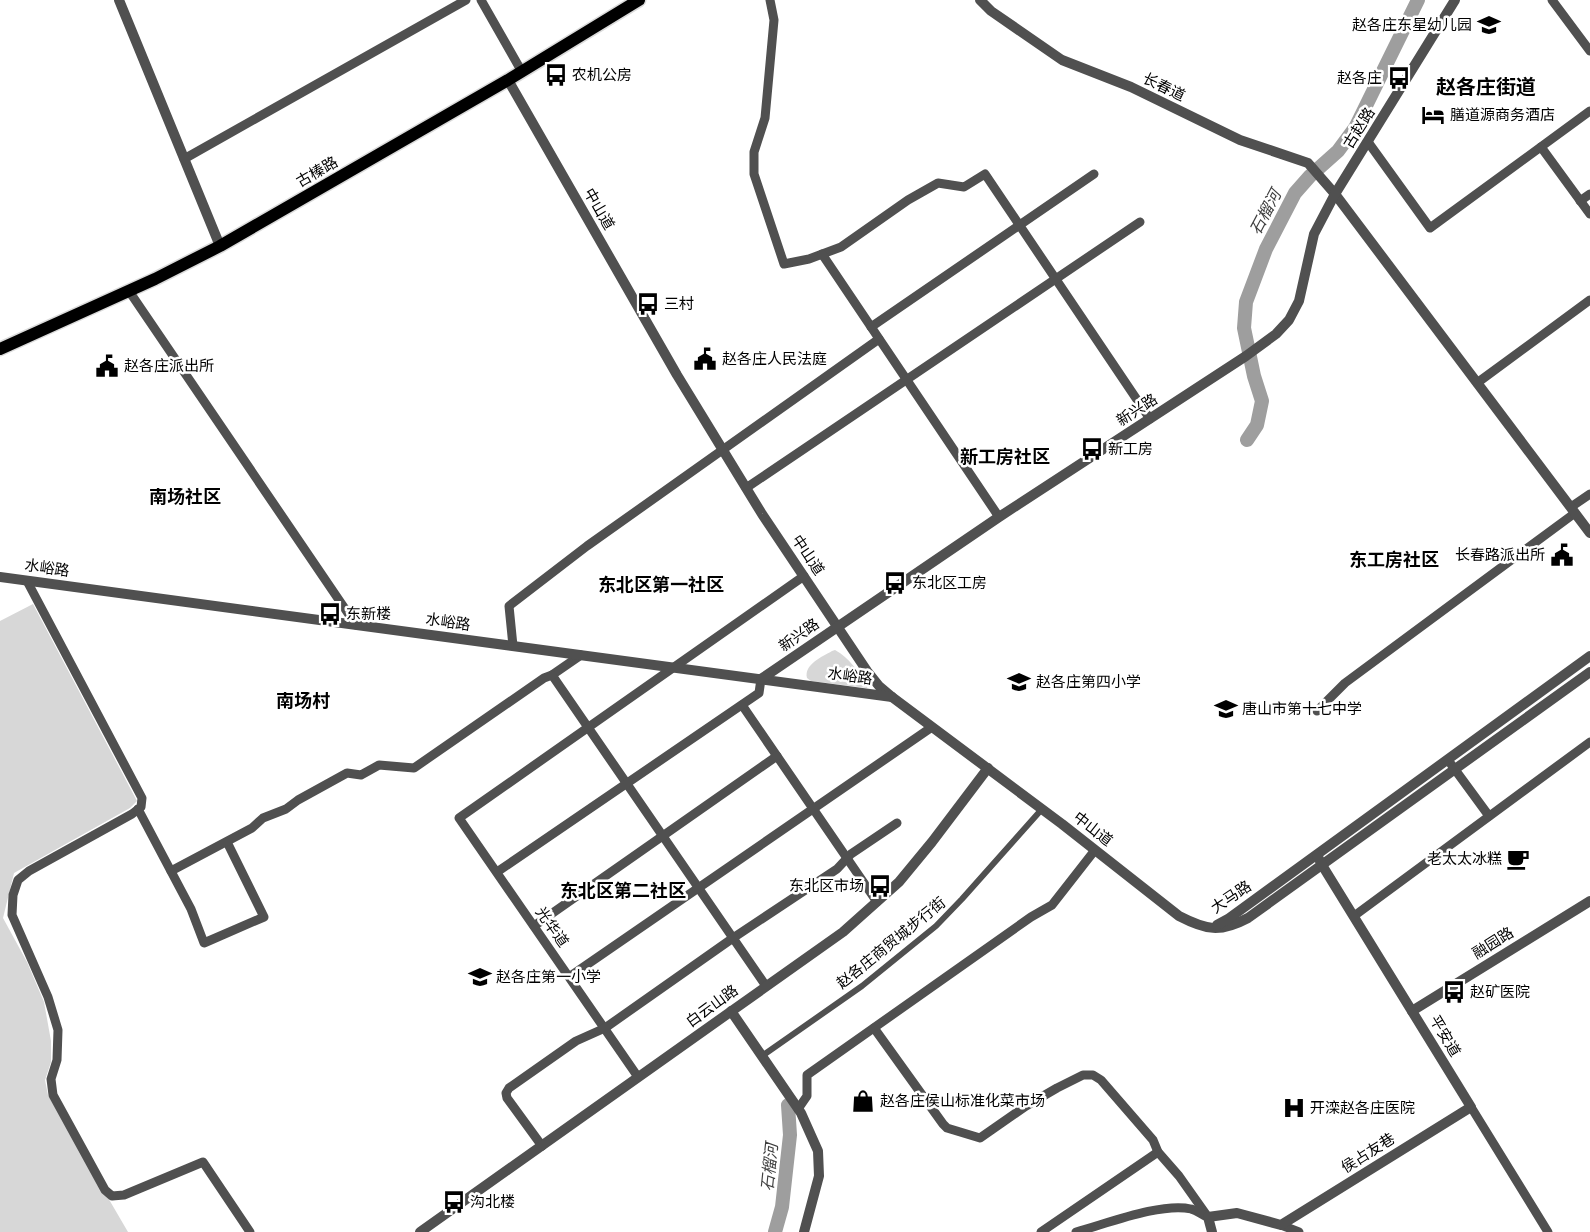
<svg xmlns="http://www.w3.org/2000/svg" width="1590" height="1232" viewBox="0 0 1590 1232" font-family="Ubuntu,'Noto Sans SC',sans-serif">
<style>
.green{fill:#d7d7d7}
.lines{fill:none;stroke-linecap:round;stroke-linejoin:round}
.river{stroke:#9e9e9e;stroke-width:14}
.primary-casing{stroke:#dbdbdb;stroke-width:15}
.pedestrian{stroke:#505050;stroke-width:6}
.minor{stroke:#505050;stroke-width:9}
.tertiary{stroke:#505050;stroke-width:10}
.primary{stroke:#000;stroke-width:12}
.labels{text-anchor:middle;stroke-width:5;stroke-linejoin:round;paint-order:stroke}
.poi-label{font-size:15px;fill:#000;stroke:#fff;text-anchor:start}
.street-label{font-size:15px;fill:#000;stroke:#fff}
.water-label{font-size:16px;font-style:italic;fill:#3f3f3f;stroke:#fff}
.quarter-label{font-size:18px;font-weight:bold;fill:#000;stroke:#fff}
.district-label{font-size:20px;font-weight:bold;fill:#000;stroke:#fff}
</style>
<rect width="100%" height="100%" fill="#fff"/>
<!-- green -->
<g class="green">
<path d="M 33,604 L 137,801 L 130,808 L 14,873 L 3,918 L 27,962 L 44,1002 L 51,1041 L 51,1062 L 45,1080 L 48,1095 L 128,1232 L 0,1232 L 0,621 Z"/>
<path d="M 835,650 C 850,658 857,672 869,683 L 867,688 L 811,681 L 807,678 C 804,664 822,657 832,651 Z"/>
</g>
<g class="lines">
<!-- river -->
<g class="river">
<path d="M 1247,440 L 1257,425 L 1262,401 L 1254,376 L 1244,328 L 1246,302 L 1266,249 L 1295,193 L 1310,176 L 1338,151 L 1355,128 L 1418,0"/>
<path d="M 775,1232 L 782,1207 L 790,1135 L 788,1105"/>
</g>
<defs>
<path id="primary" d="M 0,349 L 155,279 L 220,246 L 508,80 L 639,0"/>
</defs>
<!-- primary casing -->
<use href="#primary" class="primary-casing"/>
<!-- pedestrian -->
<path class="pedestrian" d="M 762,1056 L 862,986 L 936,926 L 962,899 L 1042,809"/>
<!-- minor -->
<g class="minor">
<path d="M 481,0 L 522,72"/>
<path d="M 770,0 L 774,20 L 765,118 L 754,152 L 754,174 L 784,264 L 809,259 L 841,247 L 908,200 L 938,183 L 964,187 L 985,174 L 1150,419"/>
<path d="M 1552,0 L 1590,51"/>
<path d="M 1368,142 L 1430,228 L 1590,111"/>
<path d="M 1541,147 L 1590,214"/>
<path d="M 184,159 L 466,0"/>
<path d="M 1580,201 L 1590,194"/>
<path d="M 822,254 L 999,517"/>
<path d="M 129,291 L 356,625"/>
<path d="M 871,327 L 1094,174"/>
<path d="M 1477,383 L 1590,300"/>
<path d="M 746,488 L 1140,222"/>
<path d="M 1571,507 L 1590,494"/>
<path d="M 27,581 L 142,798 L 141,807 L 132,814 L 29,871 L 18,880 L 13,895 L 12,915 L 48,997 L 58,1030 L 57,1060 L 51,1079 L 53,1095 L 105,1190 L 112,1196 L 124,1195 L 203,1162 L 250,1232"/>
<path d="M 513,646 L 509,606 L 587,546 L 879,339"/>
<path d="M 581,655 L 552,675 L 766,986"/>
<path d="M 742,705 L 877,902"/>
<path d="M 1317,711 L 1345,683 L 1575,513"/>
<path d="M 1448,760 L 1489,816"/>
<path d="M 138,809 L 191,909 L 204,943 L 264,917 L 227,842"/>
<path d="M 171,871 L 252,828 L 263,818 L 286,809 L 298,800 L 347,773 L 361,775 L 379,765 L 414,768 L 544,678 L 552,675"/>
<path d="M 497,872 L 759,693 L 761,679"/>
<path d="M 1354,916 L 1590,742"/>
<path d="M 534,926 L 777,756"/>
<path d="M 569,977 L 932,727"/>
<path d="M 874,1028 L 943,1124 L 947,1128 L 980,1138 L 1026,1106 L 1057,1088 L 1083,1075 L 1093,1075 L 1101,1080 L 1153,1140 L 1158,1152 L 1179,1176 L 1208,1217"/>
<path d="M 638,1077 L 459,818 L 804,576"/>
<path d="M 1471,1107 L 1548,1232"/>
<path d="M 798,1109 L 807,1096 L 807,1075 L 1031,917 L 1052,905 L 1095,850"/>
<path d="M 542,1146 L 507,1098 L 506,1093 L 509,1088 L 576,1041 L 605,1028 L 733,938 L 837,869 L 851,854 L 897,823"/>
<path d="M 1281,1225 L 1299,1232"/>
<path d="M 1041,1232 L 1158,1152"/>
<path d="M 1076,1232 C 1106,1224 1162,1202 1191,1209 C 1196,1210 1201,1214 1205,1216"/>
</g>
<!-- tertiary -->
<g class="tertiary">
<path d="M 119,0 L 220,246"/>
<path d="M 980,0 L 991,11 L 1062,60 L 1131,87 L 1240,140 L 1308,163 L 1335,194 L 1590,533"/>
<path d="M 508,80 L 677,375 L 762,514 L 867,671 L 879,686 L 892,697 L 1062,824 L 1179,916 C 1206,930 1220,933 1248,918 L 1590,672"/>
<path d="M 0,577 L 892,697"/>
<path d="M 761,679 L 999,517 L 1246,356 L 1276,334 L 1289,320 L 1299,301 L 1314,234 L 1335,194 L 1455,0"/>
<path d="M 1217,925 L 1228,919 L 1590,656"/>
<path d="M 731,1011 L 801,1113 L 818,1151 L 819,1176 L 804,1232"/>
<path d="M 1412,1011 L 1590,901"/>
<path d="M 420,1232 L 843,932 L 899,882 L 932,842 L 988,768"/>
<path d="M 1212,1232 L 1208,1217 L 1237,1213 L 1281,1225 L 1471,1107 L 1322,865 L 1317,855"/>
</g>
<!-- primary -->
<use href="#primary" class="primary"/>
</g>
<!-- icons -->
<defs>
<symbol id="school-bare" viewBox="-9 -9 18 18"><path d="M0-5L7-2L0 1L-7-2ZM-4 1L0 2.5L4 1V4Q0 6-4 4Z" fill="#000" stroke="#fff" stroke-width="2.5" paint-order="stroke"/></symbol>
<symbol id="bus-bare" viewBox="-9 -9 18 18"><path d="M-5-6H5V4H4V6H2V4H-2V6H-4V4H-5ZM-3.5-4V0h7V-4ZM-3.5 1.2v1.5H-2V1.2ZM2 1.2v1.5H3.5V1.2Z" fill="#000" stroke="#fff" stroke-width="2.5" paint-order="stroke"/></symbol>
<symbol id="hotel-bare" viewBox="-9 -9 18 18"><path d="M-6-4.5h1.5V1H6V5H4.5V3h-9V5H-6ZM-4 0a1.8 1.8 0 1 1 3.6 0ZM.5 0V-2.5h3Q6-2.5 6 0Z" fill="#000" stroke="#fff" stroke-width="2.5" paint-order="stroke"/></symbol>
<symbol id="civic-bare" viewBox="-9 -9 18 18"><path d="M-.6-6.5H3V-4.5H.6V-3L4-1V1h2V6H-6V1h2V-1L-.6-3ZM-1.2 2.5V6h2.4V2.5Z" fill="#000" stroke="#fff" stroke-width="2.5" paint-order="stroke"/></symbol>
<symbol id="cafe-bare" viewBox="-9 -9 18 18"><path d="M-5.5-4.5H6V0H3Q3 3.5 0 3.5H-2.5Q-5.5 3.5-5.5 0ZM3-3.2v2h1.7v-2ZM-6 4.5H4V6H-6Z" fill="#000" stroke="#fff" stroke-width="2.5" paint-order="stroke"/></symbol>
<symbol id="shop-bare" viewBox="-9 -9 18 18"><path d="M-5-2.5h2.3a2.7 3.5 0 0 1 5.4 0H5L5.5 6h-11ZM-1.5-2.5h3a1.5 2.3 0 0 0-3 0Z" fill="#000" stroke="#fff" stroke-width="2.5" paint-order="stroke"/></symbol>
<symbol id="hospital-bare" viewBox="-9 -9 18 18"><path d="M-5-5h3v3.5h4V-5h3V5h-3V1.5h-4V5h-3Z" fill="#000" stroke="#fff" stroke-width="2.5" paint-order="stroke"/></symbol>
</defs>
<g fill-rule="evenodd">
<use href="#school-bare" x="1473" y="9" width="32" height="32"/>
<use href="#bus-bare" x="540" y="59" width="32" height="32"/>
<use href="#bus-bare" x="1383" y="62" width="32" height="32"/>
<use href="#hotel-bare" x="1417" y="99" width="32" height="32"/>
<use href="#bus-bare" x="632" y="288" width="32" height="32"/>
<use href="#civic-bare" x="689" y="343" width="32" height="32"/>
<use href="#civic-bare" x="91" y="350" width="32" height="32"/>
<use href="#bus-bare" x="1076" y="433" width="32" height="32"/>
<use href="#civic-bare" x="1546" y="539" width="32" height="32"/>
<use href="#bus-bare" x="879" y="567" width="32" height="32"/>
<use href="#bus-bare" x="314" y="598" width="32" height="32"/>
<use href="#school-bare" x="1003" y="666" width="32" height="32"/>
<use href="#school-bare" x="1210" y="693" width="32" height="32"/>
<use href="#cafe-bare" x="1502" y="843" width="32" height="32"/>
<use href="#bus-bare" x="864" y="870" width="32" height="32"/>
<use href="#school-bare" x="464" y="961" width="32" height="32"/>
<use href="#bus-bare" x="1438" y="976" width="32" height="32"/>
<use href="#shop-bare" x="847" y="1085" width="32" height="32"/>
<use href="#hospital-bare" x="1278" y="1092" width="32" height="32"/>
<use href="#bus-bare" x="438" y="1186" width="32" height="32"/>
</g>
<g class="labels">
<!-- poi labels -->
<g class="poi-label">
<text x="1472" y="30" text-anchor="end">赵各庄东星幼儿园</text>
<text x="572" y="80">农机公房</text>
<text x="1382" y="83" text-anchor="end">赵各庄</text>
<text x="1450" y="120">膳道源商务酒店</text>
<text x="664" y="309">三村</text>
<text x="722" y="364">赵各庄人民法庭</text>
<text x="124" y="371">赵各庄派出所</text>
<text x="1108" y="454">新工房</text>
<text x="1545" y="560" text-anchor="end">长春路派出所</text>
<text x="912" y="588">东北区工房</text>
<text x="346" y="619">东新楼</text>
<text x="1036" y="687">赵各庄第四小学</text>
<text x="1242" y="714">唐山市第十七中学</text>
<text x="1502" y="864" text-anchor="end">老太太冰糕</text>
<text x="864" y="891" text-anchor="end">东北区市场</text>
<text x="496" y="982">赵各庄第一小学</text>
<text x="1470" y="997">赵矿医院</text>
<text x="880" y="1106">赵各庄侯山标准化菜市场</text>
<text x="1310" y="1113">开滦赵各庄医院</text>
<text x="470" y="1207">沟北楼</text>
</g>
<!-- street labels -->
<g class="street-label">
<text transform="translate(1164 87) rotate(26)" y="5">长春道</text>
<text transform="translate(1359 128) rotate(-58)" y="5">古赵路</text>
<text transform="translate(317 172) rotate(-30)" y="5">古榛路</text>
<text transform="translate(599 209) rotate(60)" y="5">中山道</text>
<text transform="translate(1137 410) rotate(-33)" y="5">新兴路</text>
<text transform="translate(808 555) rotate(56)" y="5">中山道</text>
<text transform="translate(47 568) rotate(8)" y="5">水峪路</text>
<text transform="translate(448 622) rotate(8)" y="5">水峪路</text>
<text transform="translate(799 635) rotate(-35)" y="5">新兴路</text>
<text transform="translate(850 676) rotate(8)" y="5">水峪路</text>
<text transform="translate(1093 829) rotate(38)" y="5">中山道</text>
<text transform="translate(1231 897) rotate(-34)" y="5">大马路</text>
<text transform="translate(552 927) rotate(55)" y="5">光华道</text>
<text transform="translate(891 943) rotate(-39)" y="5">赵各庄商贸城步行街</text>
<text transform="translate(1493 943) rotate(-32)" y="5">融园路</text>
<text transform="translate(712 1006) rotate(-36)" y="5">白云山路</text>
<text transform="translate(1445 1036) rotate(59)" y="5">平安道</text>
<text transform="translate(1368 1153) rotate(-32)" y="5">侯占友巷</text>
</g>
<!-- water labels -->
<g class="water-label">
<text transform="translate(1265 212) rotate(-62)" y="6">石榴河</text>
<text transform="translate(769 1167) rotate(-84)" y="6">石榴河</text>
</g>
<!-- quarter labels -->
<g class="quarter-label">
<text x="1005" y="463">新工房社区</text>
<text x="185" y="503">南场社区</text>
<text x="1394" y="566">东工房社区</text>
<text x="661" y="591">东北区第一社区</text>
<text x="303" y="707">南场村</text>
<text x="623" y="897">东北区第二社区</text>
</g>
<!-- district labels -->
<g class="district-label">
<text x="1486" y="94">赵各庄街道</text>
</g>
</g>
</svg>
